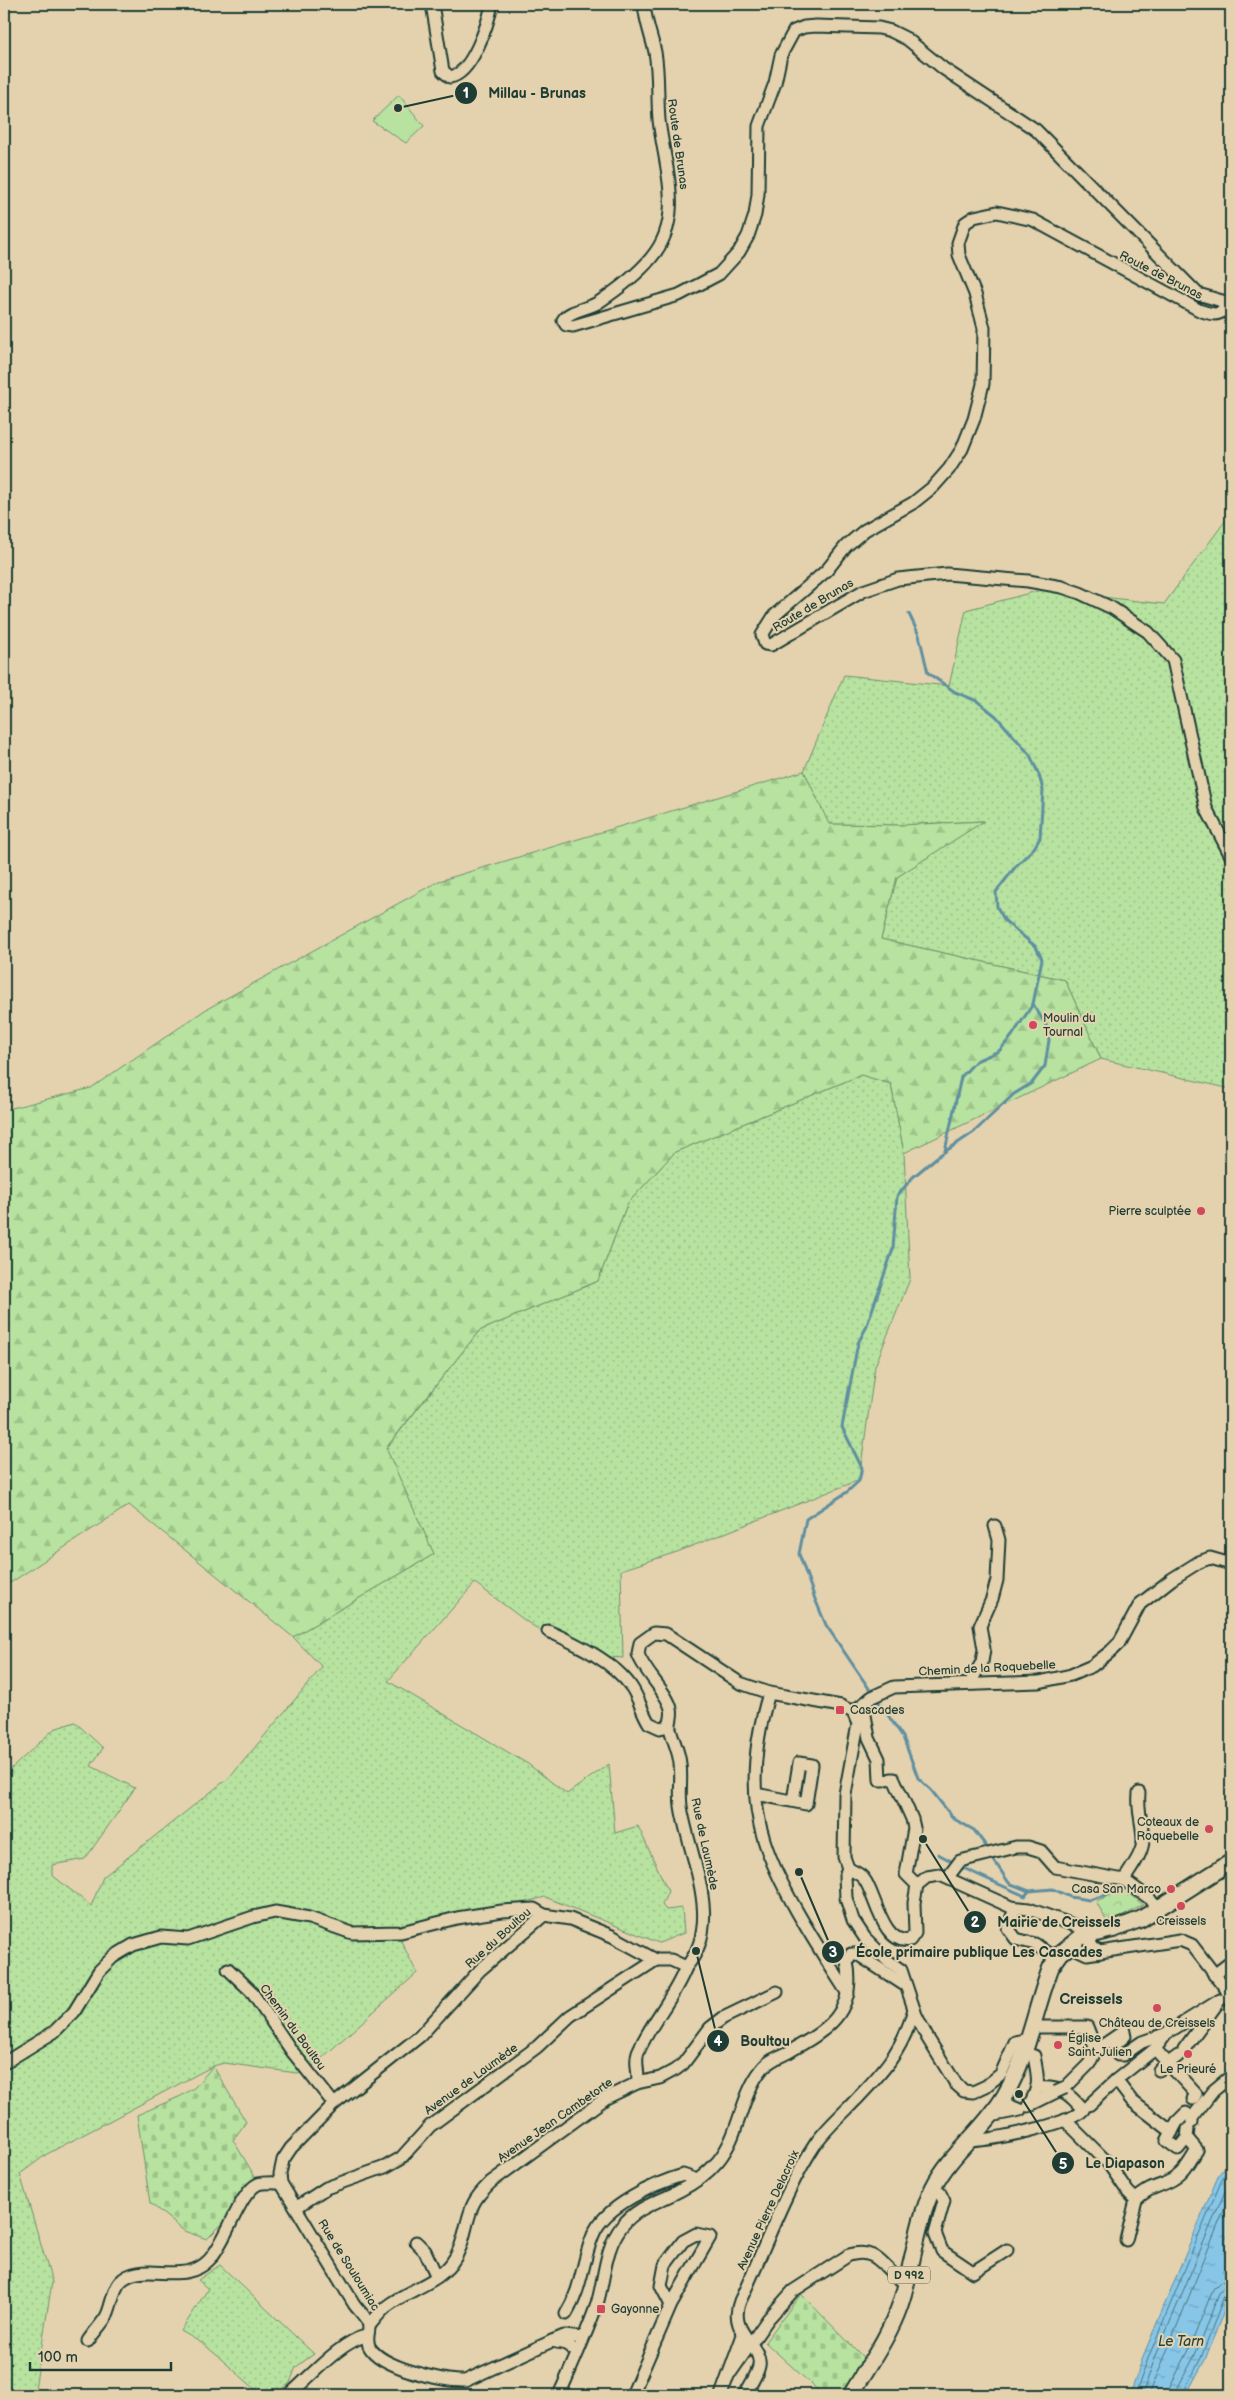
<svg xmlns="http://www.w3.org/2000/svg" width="1235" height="2399" viewBox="0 0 1235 2399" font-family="'Balsamiq Sans',sans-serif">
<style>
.grass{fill:url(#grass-dots);stroke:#6b906a}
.forest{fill:url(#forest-firs);stroke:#6b906a}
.cemetery{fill:url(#cemetery-stones);stroke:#6b906a}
.park{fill:url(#park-crowns);stroke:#6b906a}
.garden{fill:#b7e29f;stroke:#6b906a}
.water{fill:url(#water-ripples);stroke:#5e8fa0}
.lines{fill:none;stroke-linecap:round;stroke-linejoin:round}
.shore{stroke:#49747c;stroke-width:1}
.stream{stroke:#5e8fa0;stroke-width:3}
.minor-casing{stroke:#1f3d34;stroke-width:15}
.major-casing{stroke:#1f3d34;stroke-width:19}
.minor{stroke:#e4d2af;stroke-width:11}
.major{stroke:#e4d2af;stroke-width:15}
.minor-bridge-casing{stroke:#1f3d34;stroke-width:15;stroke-linecap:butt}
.minor-bridge{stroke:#e4d2af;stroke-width:11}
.poi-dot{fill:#d1495b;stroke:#e4d2af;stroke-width:2}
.labels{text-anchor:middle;stroke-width:4;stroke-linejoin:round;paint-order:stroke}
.shield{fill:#e4d2af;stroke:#5a6a59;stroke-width:1}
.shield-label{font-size:11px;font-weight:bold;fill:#1f3d34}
.street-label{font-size:12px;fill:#1f3d34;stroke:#e4d2af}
.poi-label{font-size:12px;fill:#1f3d34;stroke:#e4d2af;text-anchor:start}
.water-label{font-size:14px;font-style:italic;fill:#24443d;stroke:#e4d2af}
.quarter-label{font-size:15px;font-weight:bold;fill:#1f3d34;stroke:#e4d2af}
.leader{fill:none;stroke:#1f3d34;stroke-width:2}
.callout-dot{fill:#1f3d34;stroke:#e4d2af;stroke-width:2}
.mark-label{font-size:15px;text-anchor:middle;font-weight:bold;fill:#fff}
.callout-label{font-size:14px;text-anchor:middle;font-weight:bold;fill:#1f3d34;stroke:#e4d2af;stroke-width:4;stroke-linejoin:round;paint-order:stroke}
</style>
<defs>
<pattern id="grass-dots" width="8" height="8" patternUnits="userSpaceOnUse" patternTransform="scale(1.25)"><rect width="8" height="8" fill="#b7e29f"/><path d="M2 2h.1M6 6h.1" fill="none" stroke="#9dc38a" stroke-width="1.8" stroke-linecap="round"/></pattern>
<pattern id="forest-firs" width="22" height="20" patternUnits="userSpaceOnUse" patternTransform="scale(1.25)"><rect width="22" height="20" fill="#b7e29f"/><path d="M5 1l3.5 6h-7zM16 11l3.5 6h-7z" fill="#9dc38a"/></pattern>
<pattern id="cemetery-stones" width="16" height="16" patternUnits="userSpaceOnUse" patternTransform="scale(1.25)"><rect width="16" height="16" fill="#b7e29f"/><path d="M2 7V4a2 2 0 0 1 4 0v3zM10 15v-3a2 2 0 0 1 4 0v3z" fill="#9dc38a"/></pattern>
<pattern id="park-crowns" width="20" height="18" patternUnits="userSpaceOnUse" patternTransform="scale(1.25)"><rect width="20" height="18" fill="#b7e29f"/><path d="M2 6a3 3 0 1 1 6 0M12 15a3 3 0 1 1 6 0" fill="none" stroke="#9dc38a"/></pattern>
<pattern id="water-ripples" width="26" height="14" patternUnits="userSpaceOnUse" patternTransform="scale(1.25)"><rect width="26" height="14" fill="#88c6e8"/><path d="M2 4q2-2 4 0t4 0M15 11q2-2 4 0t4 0" fill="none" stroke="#6fa2bd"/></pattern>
</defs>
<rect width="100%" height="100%" fill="#e4d2af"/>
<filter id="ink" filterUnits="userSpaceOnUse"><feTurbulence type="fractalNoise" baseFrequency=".02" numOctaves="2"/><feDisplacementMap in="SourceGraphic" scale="10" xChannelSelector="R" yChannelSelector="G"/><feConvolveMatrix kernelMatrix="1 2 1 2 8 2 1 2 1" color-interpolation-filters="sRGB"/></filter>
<g filter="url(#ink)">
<!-- grass -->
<g class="grass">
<path d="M 1231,513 L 1231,1089 L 1101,1059 L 1065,980 L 881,939 L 897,877 L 983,821 L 900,825 L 828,824 L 804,771 L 844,675 L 949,686 L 966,610 L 1041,590 L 1164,604 Z"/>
<path d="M 861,1075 L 891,1084 L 904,1153 L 910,1279 L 875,1366 L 859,1480 L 677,1552 L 621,1570 L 623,1658 L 580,1655 L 527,1622 L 475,1583 L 388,1681 L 528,1764 L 567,1794 L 609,1764 L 615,1833 L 638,1826 L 668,1891 L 662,1905 L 666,1910 L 682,1908 L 684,1933 L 659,1943 L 545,1897 L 398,1935 L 417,1973 L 304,2074 L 224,2063 L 213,2066 L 47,2154 L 20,2174 L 52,2282 L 34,2395 L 4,2395 L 4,1787 L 11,1769 L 54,1729 L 75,1722 L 103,1748 L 91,1766 L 135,1788 L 85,1859 L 52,1865 L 52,1875 L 91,1906 L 103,1877 L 231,1776 L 322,1667 L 293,1637 L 434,1554 L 386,1449 L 479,1331 L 598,1281 L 627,1204 L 675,1152 Z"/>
<path d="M 220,2265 L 314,2354 L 296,2367 L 290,2383 L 274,2395 L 262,2395 L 205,2345 L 181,2331 L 208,2289 L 198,2280 Z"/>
</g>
<!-- forest -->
<path class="forest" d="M 804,771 L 829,824 L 900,825 L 984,821 L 897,877 L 881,939 L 1065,980 L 1101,1059 L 904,1153 L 891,1084 L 861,1075 L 675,1152 L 627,1204 L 598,1281 L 479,1331 L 386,1448 L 434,1554 L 293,1637 L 129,1505 L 4,1587 L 4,1110 L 91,1088 L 205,1010 L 439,881 Z"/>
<!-- cemetery -->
<g class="cemetery">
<path d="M 213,2066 L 246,2122 L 233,2140 L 257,2180 L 235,2197 L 227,2219 L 207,2239 L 184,2231 L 150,2203 L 137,2115 L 181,2096 L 195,2087 Z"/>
<path d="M 801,2294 L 864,2358 L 843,2395 L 823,2395 L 765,2342 Z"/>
</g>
<!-- park -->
<path class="park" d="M 1125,1889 L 1143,1905 L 1118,1919 L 1107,1922 L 1096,1901 Z"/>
<!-- garden -->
<path class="garden" d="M 399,95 L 424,126 L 406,143 L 372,121 Z"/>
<!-- water -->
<path class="water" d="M 1231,2160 L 1231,2292 L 1205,2360 L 1186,2395 L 1130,2395 L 1144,2354 L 1219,2174 Z"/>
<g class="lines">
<!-- shore -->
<g class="shore">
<path d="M 1135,2395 L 1149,2356 L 1223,2177 L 1231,2167"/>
<path d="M 1142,2395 L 1155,2358 L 1231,2177"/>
<path d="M 1149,2395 L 1231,2193"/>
<path d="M 1169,2395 L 1170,2386 L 1188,2352 L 1213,2289 L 1221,2281 L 1231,2279"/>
<path d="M 1176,2395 L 1177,2389 L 1195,2355 L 1219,2293 L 1224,2288 L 1231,2286"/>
<path d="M 1182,2395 L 1201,2358 L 1224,2296 L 1231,2293"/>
</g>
<!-- stream -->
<g class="stream">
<path d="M 945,1151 L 961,1077 L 976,1061 L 999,1051 L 1012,1036 L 1033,1004"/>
<path d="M 872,1693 L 826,1625 L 815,1599 L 799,1554 L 806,1519 L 847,1492 L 859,1481 L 862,1468 L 842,1427 L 858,1343 L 866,1328 L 893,1249 L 897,1196 L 913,1177 L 937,1157 L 974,1132 L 1014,1094 L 1032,1083 L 1045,1066 L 1049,1040 L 1046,1025 L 1033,1004 L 1042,959 L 1036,947 L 1005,921 L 997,907 L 996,892 L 1016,866 L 1034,848 L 1040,838 L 1043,790 L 1039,775 L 1030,755 L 996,716 L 977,701 L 955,692 L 928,673 L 919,635 L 909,614"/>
<path d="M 876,1698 L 903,1737 L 918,1778 L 931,1790 L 954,1819 L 974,1830 L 989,1850"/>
<path d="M 938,1854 L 953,1862"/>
<path d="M 991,1856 L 1009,1883 L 1029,1891 L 1053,1889 L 1070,1897 L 1089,1900 L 1127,1888"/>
<path d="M 961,1867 L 1025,1896 L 1029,1891"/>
</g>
<defs>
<g id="minor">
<path d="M 432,4 L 443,71 L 450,77 C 472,74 488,24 492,4"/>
<path d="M 644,4 C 645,20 651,35 655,52 C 659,74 657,97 659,120 C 664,166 686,217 651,258 C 637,275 617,290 599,302 C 589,309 569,310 563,320 L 566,325 L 573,326 L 679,295 L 719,274 L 739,252 L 748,236 L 755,215 L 758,194 L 759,126 L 775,83 L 781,55 L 794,31 L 804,27 L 816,26 L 879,28 L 891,31 L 907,39 L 944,69 L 1036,130 L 1198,294 L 1222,301 L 1225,310 C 1216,317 1208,313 1199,310 L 1033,220 L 997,212 L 974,217 L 965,223 L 958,243 L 959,255 L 975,294 L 984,328 L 983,384 L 974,419 L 962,449 L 949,469 L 933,487 L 913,503 L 865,530 L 846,546 L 827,570 L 774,616 L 762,635 L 765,644 L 771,645 L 863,591 L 898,579 L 947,574 L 1028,581 L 1062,587 L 1080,593 L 1112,608 L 1148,632 L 1173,660 L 1206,808 L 1231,856"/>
<path d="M 548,1631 C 575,1643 615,1662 632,1688 C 639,1699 642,1712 649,1723 L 660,1728 L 669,1726"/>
<path d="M 970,1683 L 982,1662 L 984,1649 L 980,1626 L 992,1599 L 997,1580 L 999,1540 L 995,1526"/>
<path d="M 769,1693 C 755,1740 749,1793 764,1840 C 779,1888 820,1950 848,1994"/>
<path d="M 853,1712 L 872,1697 L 894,1687 L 1039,1682 L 1071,1675 L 1092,1666 L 1111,1651 L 1119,1643 L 1140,1604 L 1172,1579 L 1199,1562 L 1210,1558 L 1231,1564"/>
<path d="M 856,1717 L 865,1715 L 869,1738 L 879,1759 L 880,1780 L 884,1780"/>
<path d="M 891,1779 L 894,1779 L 912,1819 L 914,1828 L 906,1874 L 917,1885"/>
<path d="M 756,1794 L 806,1804 L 812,1765 L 799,1763 L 793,1801"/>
<path d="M 848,1868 C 853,1872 860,1873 864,1879 C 875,1892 882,1946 910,1940 L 915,1933 L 914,1903 L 917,1885 L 927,1877 L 940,1875 L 1011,1907 L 1029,1909 L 1079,1927 L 1087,1935 L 1093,1948 L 1100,1952 L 1087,1954 L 1070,1946"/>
<path d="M 948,1877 L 960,1861 L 1016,1847 L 1028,1847 L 1041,1851 L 1055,1867 L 1124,1880 L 1149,1898 L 1157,1909"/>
<path d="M 1124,1880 C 1131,1868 1142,1855 1143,1841 C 1143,1824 1137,1812 1139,1793"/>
<path d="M 1015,1908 L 1008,1928 L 1016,1939 L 1035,1944 L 1050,1955 L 1061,1953"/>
<path d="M 1100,1952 L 1180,1940 L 1192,1945 L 1226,1989 L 1231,2002"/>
<path d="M 686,1967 C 725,1922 688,1855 681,1806 C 679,1792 682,1778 680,1764 C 679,1751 673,1741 670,1728 C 669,1722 673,1716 671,1709 C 668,1693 644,1672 638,1654 L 640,1643 L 654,1633 L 666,1634 L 740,1683 L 769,1693 L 841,1706 L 853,1712 L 858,1724 L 845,1794 L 844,1857 L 848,1868 L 845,1876 L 846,1898 L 853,1920 L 865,1938 L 888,1961 L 901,1970 L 916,2015 L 927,2037 L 956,2084 L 964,2091 L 973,2092 L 986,2086 L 1001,2074 L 1015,2042 L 1028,2039"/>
<path d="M 228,1969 L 251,1991 L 291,2050 L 334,2104"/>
<path d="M 1214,1975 L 1231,1962"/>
<path d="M 1031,2027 L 1087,2027 L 1096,2050 L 1089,2064 L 1065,2088"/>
<path d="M 1155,2049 L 1196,2094 L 1193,2099"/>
<path d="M 1184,2049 L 1217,2004"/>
<path d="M 1096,2050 L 1124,2031 L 1125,2036 L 1114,2046 L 1118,2055 L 1123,2055 L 1142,2042 L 1165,2034"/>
<path d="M 1024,2053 L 1034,2056 C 1038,2078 1041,2085 1029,2105"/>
<path d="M 4,2063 L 54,2032 L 74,2012 L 99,1971 L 113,1957 L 133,1945 L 161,1937 L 188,1939 L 253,1917 L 275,1912 L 309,1918 L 352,1933 L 401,1932 L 457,1918 L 502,1911 L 534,1909 L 544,1915"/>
<path d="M 1159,2070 L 1178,2056"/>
<path d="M 1116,2080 L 1132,2101 L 1172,2132"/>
<path d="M 1089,2105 L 1116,2080 L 1155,2049 L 1167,2033 L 1220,2000"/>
<path d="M 1028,2106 L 1056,2092"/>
<path d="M 1186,2113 L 1177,2122 L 1167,2141 L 1178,2149 L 1187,2138 L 1188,2129"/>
<path d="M 990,2116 L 1020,2110 L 1001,2102"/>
<path d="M 1065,2120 L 1108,2163 L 1128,2192 L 1136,2200"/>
<path d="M 1192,2122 L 1192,2118 L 1213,2091 L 1231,2076"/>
<path d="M 966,2141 C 988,2141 1069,2125 1083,2110 C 1070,2094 1060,2086 1039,2088"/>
<path d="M 932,2190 L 940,2193 L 944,2201 L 935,2233 L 942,2251 L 973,2272 L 1007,2250"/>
<path d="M 1136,2200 C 1150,2184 1167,2187 1180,2174 C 1187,2168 1192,2158 1197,2150 L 1187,2138"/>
<path d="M 297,2207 L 326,2188 L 385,2167 L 401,2158 L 430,2126 L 537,2047 L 570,2016 L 656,1960"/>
<path d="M 1126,2240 L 1136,2200"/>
<path d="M 416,2242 L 425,2251 L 437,2277"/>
<path d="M 566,2314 C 582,2288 582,2262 593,2235 C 604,2206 656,2183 683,2175 L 697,2180"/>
<path d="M 369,2326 C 375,2319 382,2309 390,2304 C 409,2290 436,2283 451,2264 C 464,2247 464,2229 471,2210 C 474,2199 483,2190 491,2182 L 606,2098 L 637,2083 L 660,2078 L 675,2070 L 683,2064 L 710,2028 L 723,2018 L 777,1992"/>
<path d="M 88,2341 C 93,2333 101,2325 106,2317 C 112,2306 112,2291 120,2282 C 141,2259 184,2287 209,2260 C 227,2241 239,2193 258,2184 C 264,2182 275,2183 281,2183"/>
<path d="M 552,2341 L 465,2381 C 443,2382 379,2367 369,2346 C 366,2338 369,2334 369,2327 C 369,2319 358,2310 354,2304 L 281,2183 L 280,2174 L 283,2160 L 291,2148 L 334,2104 L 420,2036 L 480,1970 L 544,1915 L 570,1919 L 612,1936 L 656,1960 L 671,1960 L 686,1967 C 674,1998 651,2022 638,2052 C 634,2062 640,2073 637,2083"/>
<path d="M 577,2352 L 566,2344 L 552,2341 L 564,2336 L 583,2338"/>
<path d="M 731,2372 L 768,2319 L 793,2291 L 849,2255 C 880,2246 883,2272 906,2283"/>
<path d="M 289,2395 C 309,2378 341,2341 366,2336"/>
<path d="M 559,2395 C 572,2366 586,2335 597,2304 C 605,2278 604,2249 622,2226 C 638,2206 659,2202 679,2191 C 693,2184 708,2173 718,2161 C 740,2135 740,2096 762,2069 C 768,2061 778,2057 787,2053 C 827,2030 857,2013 847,1961 L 851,1954 L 857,1954 L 906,1986"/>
<path d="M 632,2395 L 671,2305 L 710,2237 L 696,2234 L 683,2241 L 665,2265 L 661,2286 L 671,2305"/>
<path d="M 721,2395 L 743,2335"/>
<path d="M 745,2395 C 749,2386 757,2376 759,2366 C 763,2345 727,2333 740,2301 C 765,2249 784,2191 816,2143 C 825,2130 837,2119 847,2109 C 879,2076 902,2054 914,2009"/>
</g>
<path id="major" d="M 851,2395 C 868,2366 889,2337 900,2305 C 913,2267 916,2224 933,2188 C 951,2152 985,2130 1005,2095 C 1028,2056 1035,2009 1051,1967 L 1061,1953 L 1081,1937 L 1115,1929 L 1141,1919 L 1231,1862"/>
</defs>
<!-- minor casing -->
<use href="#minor" class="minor-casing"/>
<!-- major casing -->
<use href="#major" class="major-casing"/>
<!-- minor -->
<use href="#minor" class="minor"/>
<!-- major -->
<use href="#major" class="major"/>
<defs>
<path id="minor-bridge" d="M 1056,2092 L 1065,2088"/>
</defs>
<!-- minor-bridge casing -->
<use href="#minor-bridge" class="minor-bridge-casing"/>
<!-- minor-bridge -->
<use href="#minor-bridge" class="minor-bridge"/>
</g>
</g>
<!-- markers -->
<g class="poi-dot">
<circle cx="1033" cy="1025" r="5"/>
<circle cx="1201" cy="1211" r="5"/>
<rect x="835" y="1705" width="10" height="10" rx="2.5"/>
<circle cx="1209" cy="1829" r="5"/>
<circle cx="1171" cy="1889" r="5"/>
<circle cx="1181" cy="1906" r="5"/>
<circle cx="1157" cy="2008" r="5"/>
<circle cx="1058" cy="2045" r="5"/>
<circle cx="1188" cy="2054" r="5"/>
<rect x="596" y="2304" width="10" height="10" rx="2.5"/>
</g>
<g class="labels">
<!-- shield labels -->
<rect class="shield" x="888" y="2266.5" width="42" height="17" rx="4"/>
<g class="shield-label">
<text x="909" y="2279">D 992</text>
</g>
<!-- street labels -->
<g class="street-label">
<text transform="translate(678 144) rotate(82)" y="4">Route de Brunas</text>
<text transform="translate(1161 275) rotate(27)" y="4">Route de Brunas</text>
<text transform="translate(813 605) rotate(-31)" y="4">Route de Brunas</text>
<text transform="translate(987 1668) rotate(-3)" y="4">Chemin de la Roquebelle</text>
<text transform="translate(705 1844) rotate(78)" y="4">Rue de Laumède</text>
<text transform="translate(498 1938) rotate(-42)" y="4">Rue du Boultou</text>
<text transform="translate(293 2027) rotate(54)" y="4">Chemin du Boultou</text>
<text transform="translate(471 2079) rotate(-36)" y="4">Avenue de Laumède</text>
<text transform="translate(555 2120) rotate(-35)" y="4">Avenue Jean Cambetorte</text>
<text transform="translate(768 2210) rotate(-65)" y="4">Avenue Pierre Delacroix</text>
<text transform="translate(349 2265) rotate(58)" y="4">Rue de Souloumiac</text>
</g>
<!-- poi labels -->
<g class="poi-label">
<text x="1043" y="1022">Moulin du<tspan x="1043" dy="14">Tournal</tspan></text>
<text x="1191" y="1215" text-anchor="end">Pierre sculptée</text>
<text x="850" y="1714">Cascades</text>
<text x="1199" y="1826" text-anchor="end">Coteaux de<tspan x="1199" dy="14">Roquebelle</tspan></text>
<text x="1161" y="1893" text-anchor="end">Casa San Marco</text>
<text x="1181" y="1925" text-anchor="middle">Creissels</text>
<text x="1157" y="2027" text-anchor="middle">Château de Creissels</text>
<text x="1068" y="2042">Église<tspan x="1068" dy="14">Saint-Julien</tspan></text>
<text x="1188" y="2073" text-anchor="middle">Le Prieuré</text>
<text x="611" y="2313">Gayonne</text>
</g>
<!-- water labels -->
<g class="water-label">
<text x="1181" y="2346">Le Tarn</text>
</g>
<!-- quarter labels -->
<g class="quarter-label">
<text x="1091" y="2004">Creissels</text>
</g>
</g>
<!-- callouts -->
<path class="leader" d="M398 108L466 93M923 1839L975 1922M799 1872L833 1952M696 1951L718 2041M1019 2094L1063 2163"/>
<g class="callout-dot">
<circle cx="398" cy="108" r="5"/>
<circle cx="923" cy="1839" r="5"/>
<circle cx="799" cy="1872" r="5"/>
<circle cx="696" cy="1951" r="5"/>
<circle cx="1019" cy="2094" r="5"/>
<circle cx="466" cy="93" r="12"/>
<circle cx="975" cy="1922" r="12"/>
<circle cx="833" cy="1952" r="12"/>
<circle cx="718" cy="2041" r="12"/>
<circle cx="1063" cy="2163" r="12"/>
</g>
<g class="mark-label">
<text x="466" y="98">1</text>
<text x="975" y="1927">2</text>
<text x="833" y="1957">3</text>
<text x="718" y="2046">4</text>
<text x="1063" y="2169">5</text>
</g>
<g class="callout-label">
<text x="537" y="98">Millau - Brunas</text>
<text x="1059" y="1927">Mairie de Creissels</text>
<text x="979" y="1957">École primaire publique Les Cascades</text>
<text x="765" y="2046">Boultou</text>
<text x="1125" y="2168">Le Diapason</text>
</g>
<!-- margin -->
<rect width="1235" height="2399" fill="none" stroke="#e4d2af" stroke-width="20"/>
<rect x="10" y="10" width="1215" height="2379" fill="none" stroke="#1f3d34" stroke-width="2" filter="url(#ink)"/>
<!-- scale -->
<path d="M30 2362v8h141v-8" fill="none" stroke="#1f3d34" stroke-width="2.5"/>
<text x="38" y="2362" font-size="15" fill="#1f3d34" stroke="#e4d2af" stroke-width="4" paint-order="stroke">100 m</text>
</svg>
